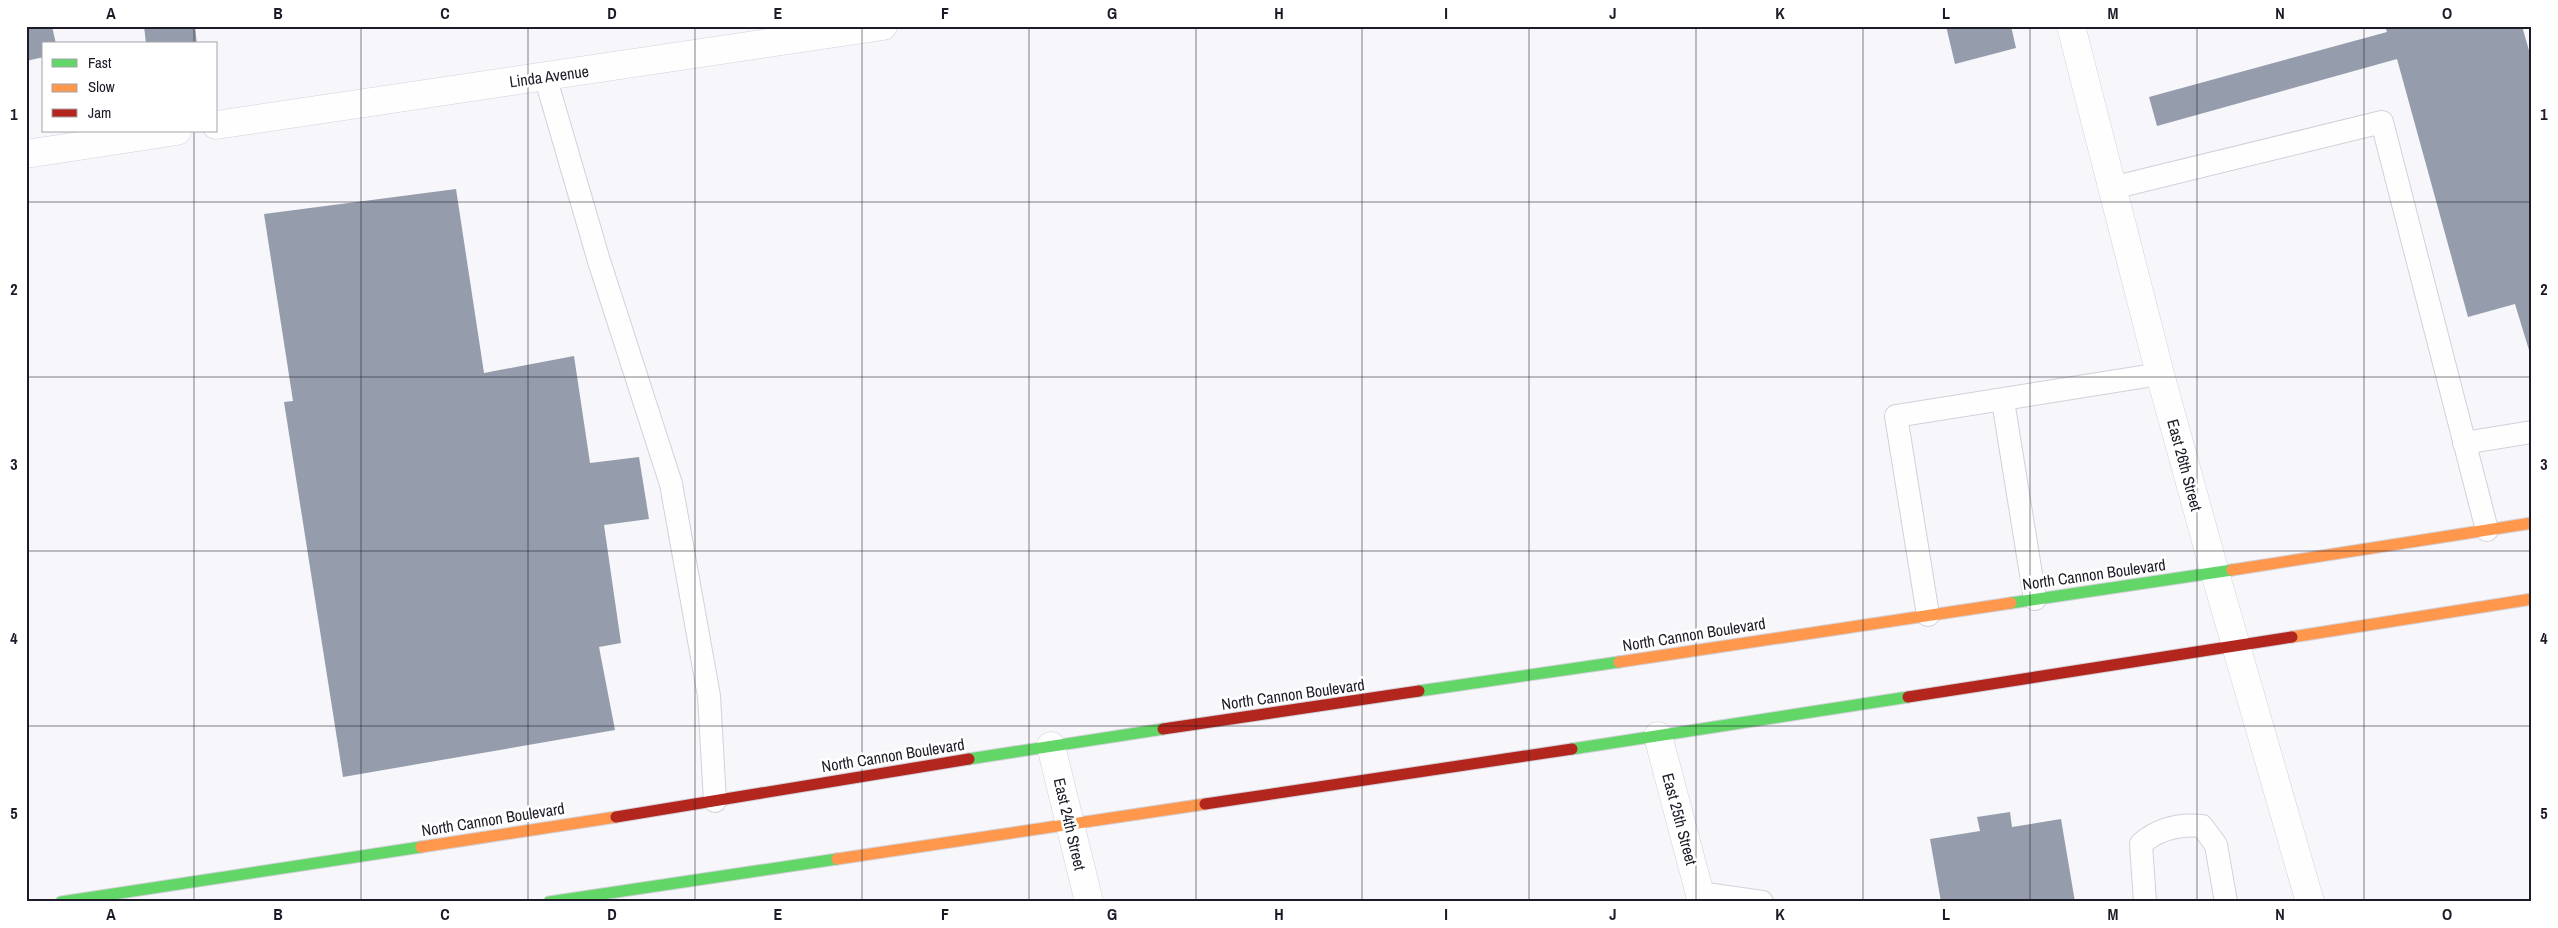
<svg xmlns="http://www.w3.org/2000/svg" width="2558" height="928" viewBox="0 0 2558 928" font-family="'Archivo Narrow',sans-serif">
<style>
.building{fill:#959dac}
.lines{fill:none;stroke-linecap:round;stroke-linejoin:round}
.lane-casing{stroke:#d2d1da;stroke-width:24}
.street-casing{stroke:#d2d1da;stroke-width:29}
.fast-casing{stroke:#d2d1da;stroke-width:13}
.slow-casing{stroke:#d2d1da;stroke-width:13}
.jam-casing{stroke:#d2d1da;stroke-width:13}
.lane{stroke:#fefefe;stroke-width:22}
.street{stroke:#fefefe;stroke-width:28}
.fast{stroke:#63d668;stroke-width:11}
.slow{stroke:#ff974d;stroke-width:11}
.jam{stroke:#b3261e;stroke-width:11}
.grid{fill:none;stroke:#1c1b27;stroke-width:1;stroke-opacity:0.55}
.labels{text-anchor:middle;stroke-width:5;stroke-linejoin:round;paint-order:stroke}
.street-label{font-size:16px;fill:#1c1b27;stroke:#fff}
.neatline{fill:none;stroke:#1c1b27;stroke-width:2}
.grid-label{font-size:16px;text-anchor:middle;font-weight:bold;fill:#1c1b27}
</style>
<rect width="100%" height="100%" fill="#f7f6fb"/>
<!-- building -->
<g class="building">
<path d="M 26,26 L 52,26 L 56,44 L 44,44 L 44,57 L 26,61 Z"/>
<path d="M 144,26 L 195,26 L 197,44 L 146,44 Z"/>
<path d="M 1946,26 L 2011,26 L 2016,48 L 1955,64 Z"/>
<path d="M 2385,26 L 2522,26 L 2532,61 L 2532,360 L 2515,304 L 2468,317 L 2397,59 L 2157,126 L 2149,97 L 2387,32 Z"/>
<path d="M 456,189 L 484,373 L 574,356 L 590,463 L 639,457 L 649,519 L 604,525 L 621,643 L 599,647 L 615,730 L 343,777 L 284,402 L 293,401 L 264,214 Z"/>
<path d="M 2010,812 L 2012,827 L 2061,819 L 2075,902 L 1941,902 L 1930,839 L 1980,831 L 1977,817 Z"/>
</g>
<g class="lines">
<defs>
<g id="lane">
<path d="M 545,76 L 599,261 L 671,484 L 709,696 L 715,801"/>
<path d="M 2112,188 L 2382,122 L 2487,530"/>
<path d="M 2003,401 L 2035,599"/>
<path d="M 2464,443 L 2532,432"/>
<path d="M 1928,615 L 1896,416 L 2160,374"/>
<path d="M 1699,893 L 1762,902"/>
<path d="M 2145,902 L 2141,844 C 2158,829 2179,824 2202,826 L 2216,845 L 2226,902"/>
</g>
<g id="street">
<path d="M 2071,26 L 2160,374 L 2215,573 L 2310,902"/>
<path d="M 216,125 L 883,26"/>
<path d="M 26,154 L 177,131"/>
<path d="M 1658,736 L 1702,902"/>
<path d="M 1051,746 L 1089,902"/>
</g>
<g id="fast">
<path d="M 2011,603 L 2232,570"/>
<path d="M 1419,691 L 1619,662"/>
<path d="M 1572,749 L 1908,697"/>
<path d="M 969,759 L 1163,729"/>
<path d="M 61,902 L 421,847"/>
<path d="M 549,902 L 837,859"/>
</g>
<g id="slow">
<path d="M 2232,570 L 2532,523"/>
<path d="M 2292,637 L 2532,599"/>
<path d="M 1619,662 L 2011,603"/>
<path d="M 421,847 L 616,817"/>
<path d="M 837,859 L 1205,804"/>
</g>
<g id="jam">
<path d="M 1908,697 L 2292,637"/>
<path d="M 1163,729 L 1419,691"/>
<path d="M 1205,804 L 1572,749"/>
<path d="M 616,817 L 969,759"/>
</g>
</defs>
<!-- lane casing -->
<use href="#lane" class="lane-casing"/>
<!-- street casing -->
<use href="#street" class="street-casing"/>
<!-- fast casing -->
<use href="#fast" class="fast-casing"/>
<!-- slow casing -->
<use href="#slow" class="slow-casing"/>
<!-- jam casing -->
<use href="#jam" class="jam-casing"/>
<!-- lane -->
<use href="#lane" class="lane"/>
<!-- street -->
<use href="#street" class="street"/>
<!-- fast -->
<use href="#fast" class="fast"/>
<!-- slow -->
<use href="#slow" class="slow"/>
<!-- jam -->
<use href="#jam" class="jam"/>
</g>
<!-- grid -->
<path class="grid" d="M 194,26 L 194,44M 361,26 L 361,902M 528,26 L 528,902M 695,26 L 695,902M 862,26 L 862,902M 1029,26 L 1029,902M 1196,26 L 1196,902M 1362,26 L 1362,902M 1529,26 L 1529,902M 1696,26 L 1696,902M 1863,26 L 1863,902M 2030,26 L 2030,902M 2197,26 L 2197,902M 2364,26 L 2364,902M 194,131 L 194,902M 26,202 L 2532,202M 26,377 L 2532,377M 26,551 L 2532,551M 26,726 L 2532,726"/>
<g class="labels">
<!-- street labels -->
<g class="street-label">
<text transform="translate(549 76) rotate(-8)" y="6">Linda Avenue</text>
<text transform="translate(2185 465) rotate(75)" y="6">East 26th Street</text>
<text transform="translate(2094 574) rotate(-8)" y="6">North Cannon Boulevard</text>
<text transform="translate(1694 634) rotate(-9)" y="6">North Cannon Boulevard</text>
<text transform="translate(1293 694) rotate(-8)" y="6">North Cannon Boulevard</text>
<text transform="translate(893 755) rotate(-9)" y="6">North Cannon Boulevard</text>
<text transform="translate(493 819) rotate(-9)" y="6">North Cannon Boulevard</text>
<text transform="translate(1680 819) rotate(75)" y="6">East 25th Street</text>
<text transform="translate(1070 824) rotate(77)" y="6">East 24th Street</text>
</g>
</g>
<!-- border -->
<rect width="2558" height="928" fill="none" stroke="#ffffff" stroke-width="55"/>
<!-- legend -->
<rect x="42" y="42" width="175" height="90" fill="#ffffff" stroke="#a4a4a9"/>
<rect x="52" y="59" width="25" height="8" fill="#63d668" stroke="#a4a4a9"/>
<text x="88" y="68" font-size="15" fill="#1c1b27">Fast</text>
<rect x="52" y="84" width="25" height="8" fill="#ff974d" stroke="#a4a4a9"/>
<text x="88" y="92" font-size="15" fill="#1c1b27">Slow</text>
<rect x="52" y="109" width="25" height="8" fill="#b3261e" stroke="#a4a4a9"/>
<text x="88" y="118" font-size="15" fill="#1c1b27">Jam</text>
<rect x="28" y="28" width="2502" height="872" class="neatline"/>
<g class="grid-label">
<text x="111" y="19">A</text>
<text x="278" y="19">B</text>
<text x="445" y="19">C</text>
<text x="612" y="19">D</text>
<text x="778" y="19">E</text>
<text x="945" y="19">F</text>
<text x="1112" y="19">G</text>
<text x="1279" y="19">H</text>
<text x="1446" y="19">I</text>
<text x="1613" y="19">J</text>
<text x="1780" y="19">K</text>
<text x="1946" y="19">L</text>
<text x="2113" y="19">M</text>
<text x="2280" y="19">N</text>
<text x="2447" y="19">O</text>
<text x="14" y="120">1</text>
<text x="2544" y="120">1</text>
<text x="14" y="295">2</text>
<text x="2544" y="295">2</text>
<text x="14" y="470">3</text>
<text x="2544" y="470">3</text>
<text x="14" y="644">4</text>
<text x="2544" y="644">4</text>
<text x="14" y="819">5</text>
<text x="2544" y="819">5</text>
<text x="111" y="920">A</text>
<text x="278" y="920">B</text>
<text x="445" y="920">C</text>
<text x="612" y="920">D</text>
<text x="778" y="920">E</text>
<text x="945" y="920">F</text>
<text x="1112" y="920">G</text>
<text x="1279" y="920">H</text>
<text x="1446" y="920">I</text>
<text x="1613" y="920">J</text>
<text x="1780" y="920">K</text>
<text x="1946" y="920">L</text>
<text x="2113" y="920">M</text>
<text x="2280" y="920">N</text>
<text x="2447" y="920">O</text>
</g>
</svg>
